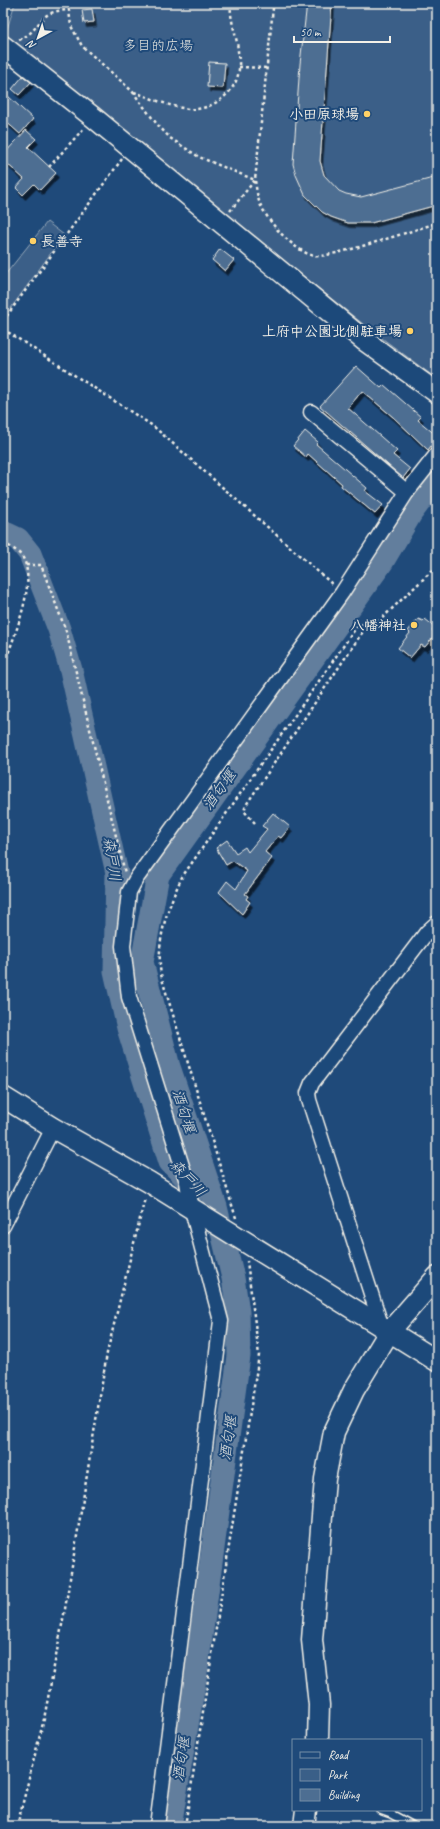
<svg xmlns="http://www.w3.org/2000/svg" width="440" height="1829" viewBox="0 0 440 1829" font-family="Caveat,'Klee One',sans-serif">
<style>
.green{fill:#3a5f88;stroke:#97a8b8}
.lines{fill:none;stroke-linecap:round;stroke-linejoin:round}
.river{stroke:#627e9d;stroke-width:23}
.building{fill:#4d6e92;stroke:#f4f1e8;filter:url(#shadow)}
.lane-casing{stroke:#f4f1e8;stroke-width:10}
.street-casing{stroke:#f4f1e8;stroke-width:17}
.secondary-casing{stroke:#f4f1e8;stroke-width:23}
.path{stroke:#f4f1e8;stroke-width:2.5;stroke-dasharray:3 3;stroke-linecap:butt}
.lane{stroke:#1f4a7a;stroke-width:7}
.street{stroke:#1f4a7a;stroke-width:14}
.secondary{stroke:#1f4a7a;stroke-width:20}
.poi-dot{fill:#ffd166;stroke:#1f4a7a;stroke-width:1.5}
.labels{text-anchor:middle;stroke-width:4;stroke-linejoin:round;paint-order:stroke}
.park-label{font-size:14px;fill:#e1e2de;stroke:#1f4a7a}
.poi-label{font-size:14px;font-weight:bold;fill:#f4f1e8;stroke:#1f4a7a;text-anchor:end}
.water-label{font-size:15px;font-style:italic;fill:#dee0dd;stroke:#1f4a7a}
</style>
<defs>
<filter id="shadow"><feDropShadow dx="2.5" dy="4.5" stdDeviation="0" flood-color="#0009"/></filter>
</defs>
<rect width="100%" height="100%" fill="#1f4a7a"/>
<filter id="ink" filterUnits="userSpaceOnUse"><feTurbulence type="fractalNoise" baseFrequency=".025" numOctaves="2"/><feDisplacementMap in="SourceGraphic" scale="8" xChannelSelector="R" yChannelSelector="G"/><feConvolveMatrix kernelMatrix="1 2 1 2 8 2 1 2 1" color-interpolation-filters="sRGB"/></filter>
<g filter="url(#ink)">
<!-- green -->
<g class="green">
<path d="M 15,3 L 437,3 L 437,379 L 363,324 L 5,36 Z"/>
<path d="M 47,222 L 64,235 L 3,319 L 3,274 L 5,275 Z"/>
</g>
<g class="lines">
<!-- river -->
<g class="river">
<path d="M 3,532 L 18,539 L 30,554 L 59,629 L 71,670 L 117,873 L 115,971 L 128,1028 L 170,1162 L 197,1189"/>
<path d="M 170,1826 L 197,1666 L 239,1356 L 238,1312 L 233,1278 L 216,1207 L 169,1067 L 142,962 L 158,875 L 383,561 L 412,512 L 437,479"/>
</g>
</g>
<!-- building -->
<g class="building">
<path d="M 307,3 L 332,3 L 320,161 L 324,175 L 339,191 L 346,194 L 361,197 L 437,177 L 437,205 L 371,223 L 348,223 L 331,217 L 322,212 L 305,195 L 296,175 L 293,164 L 300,64 Z"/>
<path d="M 92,9 L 94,22 L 84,23 L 82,10 Z"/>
<path d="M 209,62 L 225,63 L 223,88 L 207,87 Z"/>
<path d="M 23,76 L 31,82 L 19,95 L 12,89 Z"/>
<path d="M 8,96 L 33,119 L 20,134 L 3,119 L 3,102 Z"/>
<path d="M 26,130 L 36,139 L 28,147 L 56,173 L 40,190 L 34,184 L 23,195 L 16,188 L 24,179 L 3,160 L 3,155 Z"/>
<path d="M 220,249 L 234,260 L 225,271 L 212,260 Z"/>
<path d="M 356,366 L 381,388 L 384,385 L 398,397 L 421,417 L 418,420 L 437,436 L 437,438 L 428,450 L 393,417 L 362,391 L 348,408 L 397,451 L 393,455 L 410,469 L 403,478 L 320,406 Z"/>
<path d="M 305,431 L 318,442 L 316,444 L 367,488 L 365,491 L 383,505 L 375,514 L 341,486 L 342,484 L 308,454 L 306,457 L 293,446 Z"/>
<path d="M 418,619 L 423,621 L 425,619 L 435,627 L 432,630 L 436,634 L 425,647 L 421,645 L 410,658 L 398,648 L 410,633 L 408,631 Z"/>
<path d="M 273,813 L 290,827 L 281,838 L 278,836 L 265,852 L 272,858 L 245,894 L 248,896 L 246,899 L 250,902 L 242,914 L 219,892 L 227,881 L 236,889 L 247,871 L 233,861 L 226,865 L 216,848 L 227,840 L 236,853 L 245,847 L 248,852 L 267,829 L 262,826 Z"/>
</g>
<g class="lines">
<defs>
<path id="lane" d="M 380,1810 L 391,1814 L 413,1826"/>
<g id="street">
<path d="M 311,412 L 407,492"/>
<path d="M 3,1226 L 53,1128"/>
<path d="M 382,1328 L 309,1100 L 308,1093 L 312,1083 L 427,932 L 437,923"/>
<path d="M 157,1826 L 221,1321 L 192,1210 L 187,1182 L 129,997 L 123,946 L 129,892 L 136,879 L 342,593 L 407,492 L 437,454"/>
</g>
<g id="secondary">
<path d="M 3,46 L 93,117 L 365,341 L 437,393"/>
<path d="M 3,1097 L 53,1128 L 149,1182 L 437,1361"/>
<path d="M 318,1740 L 319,1705 L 312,1640 L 325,1479 L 334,1432 L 354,1390 L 389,1332 L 437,1277"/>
<path d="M 304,1826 L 306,1810"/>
</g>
</defs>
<!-- lane casing -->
<use href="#lane" class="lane-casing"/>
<!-- street casing -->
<use href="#street" class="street-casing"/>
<!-- secondary casing -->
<use href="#secondary" class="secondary-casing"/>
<!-- path -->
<g class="path">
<path d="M 68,3 L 71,26 L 82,46 L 132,91 L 156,123 L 170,138 L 199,157 L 255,180 C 256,187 257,195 259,201 C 266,221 294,251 314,256 C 328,259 417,229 437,223"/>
<path d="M 19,40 C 45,28 34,11 69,10"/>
<path d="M 239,67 L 267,68"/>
<path d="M 134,92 C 151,98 170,107 189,109 C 209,111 233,96 238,75 C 240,68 239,58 238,51 C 237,35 229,19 231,3"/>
<path d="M 49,167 L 84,128"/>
<path d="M 230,211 L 255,180 L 273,8 L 272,3"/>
<path d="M 3,321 L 122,159"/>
<path d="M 3,329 L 153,426 L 332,584"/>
<path d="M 3,543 C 13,548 24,554 26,566 C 33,594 12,641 3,668"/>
<path d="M 26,565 L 41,565 L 66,631 L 125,873"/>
<path d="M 255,823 L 244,811 L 246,805 L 368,624"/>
<path d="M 236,1218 L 165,989 C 163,982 160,973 160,965 C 158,934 169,904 182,877 L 358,625 L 377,623 L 437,566"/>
<path d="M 17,1826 L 44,1719 L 65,1609 L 107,1353 L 145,1198"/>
<path d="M 185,1826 L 259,1355 L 247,1261"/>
</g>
<!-- lane -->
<use href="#lane" class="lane"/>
<!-- street -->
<use href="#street" class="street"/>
<!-- secondary -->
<use href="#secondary" class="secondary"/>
</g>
</g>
<!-- markers -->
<g class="poi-dot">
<circle cx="367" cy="114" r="4"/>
<circle cx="33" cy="241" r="4"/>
<circle cx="410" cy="331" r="4"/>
<circle cx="414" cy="625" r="4"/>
</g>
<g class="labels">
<!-- park labels -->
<g class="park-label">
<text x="158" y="50">多目的広場</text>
</g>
<!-- poi labels -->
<g class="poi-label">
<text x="359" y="119">小田原球場</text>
<text x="41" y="246" text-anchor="start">長善寺</text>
<text x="402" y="336">上府中公園北側駐車場</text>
<text x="406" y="630">八幡神社</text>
</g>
<!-- water labels -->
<g class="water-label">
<text transform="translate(219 790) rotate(-54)" y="5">酒匂堰</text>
<text transform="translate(112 859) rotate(81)" y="5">森戸川</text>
<text transform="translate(184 1111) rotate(72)" y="5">酒匂堰</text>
<text transform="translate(188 1178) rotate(47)" y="5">森戸川</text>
<text transform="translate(228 1438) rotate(-82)" y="5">酒匂堰</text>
<text transform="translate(181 1759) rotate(-81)" y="5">酒匂堰</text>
</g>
</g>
<!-- margin -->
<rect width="440" height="1829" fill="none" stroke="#1f4a7a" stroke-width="16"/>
<rect x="8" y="8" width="424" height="1813" fill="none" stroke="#f4f1e8" stroke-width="1.5" filter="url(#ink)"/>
<!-- legend -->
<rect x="292" y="1739" width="130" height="72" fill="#1f4a7a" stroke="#748da6"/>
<rect x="300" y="1752" width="20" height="6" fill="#1f4a7a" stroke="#748da6"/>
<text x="328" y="1759" font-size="12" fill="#f4f1e8">Road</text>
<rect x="300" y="1769" width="20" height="12" fill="#3a5f88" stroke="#748da6"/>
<text x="328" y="1779" font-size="12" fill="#f4f1e8">Park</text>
<rect x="300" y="1789" width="20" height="12" fill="#4d6e92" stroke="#748da6"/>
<text x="328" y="1799" font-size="12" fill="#f4f1e8">Building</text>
<!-- north arrow -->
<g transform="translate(38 38) rotate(220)" stroke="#1f4a7a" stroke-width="3" paint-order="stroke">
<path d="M0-3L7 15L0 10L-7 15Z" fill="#f4f1e8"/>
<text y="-6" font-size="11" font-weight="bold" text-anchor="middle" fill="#f4f1e8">N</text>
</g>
<!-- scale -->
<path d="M294 36v6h96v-6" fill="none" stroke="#f4f1e8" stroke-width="2"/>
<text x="300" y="36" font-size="12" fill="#f4f1e8" stroke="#1f4a7a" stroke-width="3" paint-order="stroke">50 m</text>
</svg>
